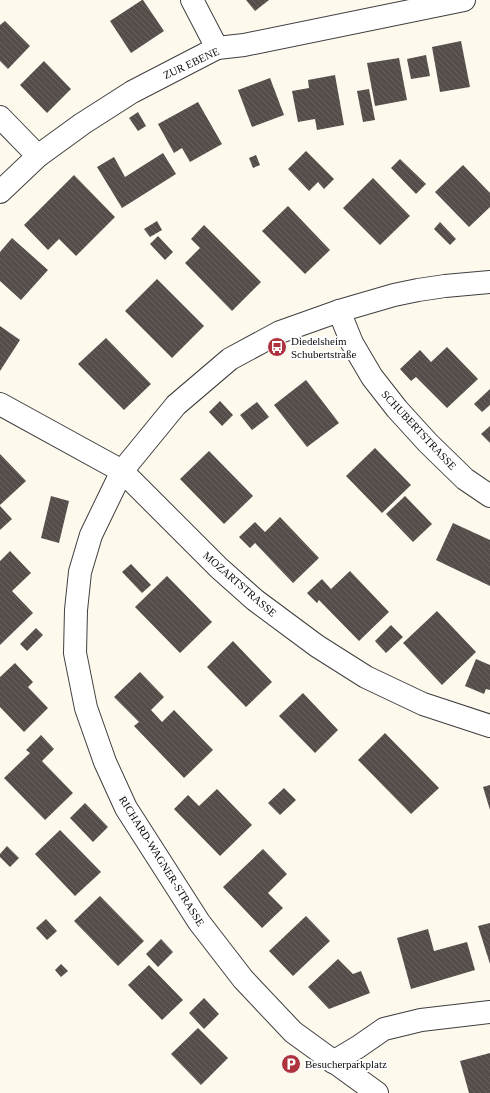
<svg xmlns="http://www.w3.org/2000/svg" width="490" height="1093" viewBox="0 0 490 1093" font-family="Georgia,serif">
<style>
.building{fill:url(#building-back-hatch)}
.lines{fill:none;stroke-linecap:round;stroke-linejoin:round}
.street-casing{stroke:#3f3f3f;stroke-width:24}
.street{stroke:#fff;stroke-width:22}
.labels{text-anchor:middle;stroke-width:4;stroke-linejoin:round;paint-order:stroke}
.street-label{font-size:11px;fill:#0c0c0c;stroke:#fff}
.poi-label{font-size:11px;fill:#0c0c0c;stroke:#fff;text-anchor:start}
</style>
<defs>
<pattern id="building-back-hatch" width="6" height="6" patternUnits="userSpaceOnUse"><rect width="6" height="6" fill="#544d4a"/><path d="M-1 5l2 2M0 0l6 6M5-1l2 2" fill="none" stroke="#686260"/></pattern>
</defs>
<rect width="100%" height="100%" fill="#fdf9ed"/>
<!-- building -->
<g class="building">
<path d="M 142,0 L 143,0 L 164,31 L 131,53 L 110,21 Z"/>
<path d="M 246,0 L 269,0 L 255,11 Z"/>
<path d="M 5,21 L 30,46 L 8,69 L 0,61 L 0,25 Z"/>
<path d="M 461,41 L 470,87 L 440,92 L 432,47 Z"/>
<path d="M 426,55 L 430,76 L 411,79 L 407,59 Z"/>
<path d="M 399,58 L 407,100 L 375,106 L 367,63 Z"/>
<path d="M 44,61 L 71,89 L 47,113 L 20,85 Z"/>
<path d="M 335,75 L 344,125 L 317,130 L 315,119 L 298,122 L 292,91 L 309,88 L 308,80 Z"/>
<path d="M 270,78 L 284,115 L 252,127 L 238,90 Z"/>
<path d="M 369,89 L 375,120 L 363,122 L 357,91 Z"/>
<path d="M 198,102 L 222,144 L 190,162 L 182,148 L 174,153 L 158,124 Z"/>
<path d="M 138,112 L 146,126 L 138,131 L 129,118 Z"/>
<path d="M 306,151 L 334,179 L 324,189 L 318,182 L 309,191 L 288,169 Z"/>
<path d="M 163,153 L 176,174 L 122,208 L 97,167 L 114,157 L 125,177 Z"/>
<path d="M 256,155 L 260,165 L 253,168 L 249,158 Z"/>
<path d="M 400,159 L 426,184 L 416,194 L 391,168 Z"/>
<path d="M 463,165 L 490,193 L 490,207 L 469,227 L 435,192 Z"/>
<path d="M 74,175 L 115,217 L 76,256 L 59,239 L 48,250 L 24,225 Z"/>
<path d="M 373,178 L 410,216 L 380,245 L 343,208 Z"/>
<path d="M 288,206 L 330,250 L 305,274 L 262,231 Z"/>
<path d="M 157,221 L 162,230 L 150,237 L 144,229 Z"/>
<path d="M 440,222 L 456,239 L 450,245 L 434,229 Z"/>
<path d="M 204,225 L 261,282 L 232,311 L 185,263 L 200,248 L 191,239 Z"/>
<path d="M 158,236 L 173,252 L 165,260 L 150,244 Z"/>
<path d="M 12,238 L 48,270 L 21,300 L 0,281 L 0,252 Z"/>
<path d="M 157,279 L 204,326 L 172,358 L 125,311 Z"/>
<path d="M 0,326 L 20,340 L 0,371 Z"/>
<path d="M 106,338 L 151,384 L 124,410 L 78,364 Z"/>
<path d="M 447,347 L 478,379 L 447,408 L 416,377 L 411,381 L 400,369 L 420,350 L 431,362 Z"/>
<path d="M 306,380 L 339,423 L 307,447 L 274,405 Z"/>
<path d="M 490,389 L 490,405 L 482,412 L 474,404 Z"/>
<path d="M 220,401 L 233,415 L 222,426 L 209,412 Z"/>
<path d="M 257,402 L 269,417 L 252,430 L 240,415 Z"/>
<path d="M 490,426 L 490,443 L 481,434 Z"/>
<path d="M 375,448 L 411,485 L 382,513 L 346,476 Z"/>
<path d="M 209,451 L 253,496 L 224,524 L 180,479 Z"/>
<path d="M 0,454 L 26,481 L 0,505 Z"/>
<path d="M 51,496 L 69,501 L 59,543 L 41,538 Z"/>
<path d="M 405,496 L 432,524 L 413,542 L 386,514 Z"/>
<path d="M 0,506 L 12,519 L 0,530 Z"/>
<path d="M 280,517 L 319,558 L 293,583 L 255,543 L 250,548 L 239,537 L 255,522 L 265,532 Z"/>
<path d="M 453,523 L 490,540 L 490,586 L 436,560 Z"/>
<path d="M 10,551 L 31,573 L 12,591 L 33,613 L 0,645 L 0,561 Z"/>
<path d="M 131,564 L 151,585 L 142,593 L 122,572 Z"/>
<path d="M 350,571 L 389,612 L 359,641 L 319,600 L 317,603 L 307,593 L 322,579 L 331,589 Z"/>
<path d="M 167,576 L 212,622 L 180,653 L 135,607 Z"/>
<path d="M 437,611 L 476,652 L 442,685 L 403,643 Z"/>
<path d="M 391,625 L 403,637 L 386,653 L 375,641 Z"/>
<path d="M 36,628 L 43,635 L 27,651 L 20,644 Z"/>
<path d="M 233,641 L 272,682 L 246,707 L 207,667 Z"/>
<path d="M 476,659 L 490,665 L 490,690 L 486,689 L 484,694 L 465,686 Z"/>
<path d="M 15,663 L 33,682 L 28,687 L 48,708 L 24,732 L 0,707 L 0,677 Z"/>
<path d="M 140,672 L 164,697 L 151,710 L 162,722 L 174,710 L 213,750 L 184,778 L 134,726 L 139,722 L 114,697 Z"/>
<path d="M 303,693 L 338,730 L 315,753 L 279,716 Z"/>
<path d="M 385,733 L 439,788 L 411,814 L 358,760 Z"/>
<path d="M 41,735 L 54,749 L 42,761 L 73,793 L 45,820 L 4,778 L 30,753 L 26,750 Z"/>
<path d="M 490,785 L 490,810 L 483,787 Z"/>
<path d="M 284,788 L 296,800 L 280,815 L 268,803 Z"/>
<path d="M 217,789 L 252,825 L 220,856 L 174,809 L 188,795 L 199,806 Z"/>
<path d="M 85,803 L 108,827 L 93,842 L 70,818 Z"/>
<path d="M 60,830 L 101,872 L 75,896 L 35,854 Z"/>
<path d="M 7,846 L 19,858 L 10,867 L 0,857 L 0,854 Z"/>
<path d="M 263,849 L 287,874 L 268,893 L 283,908 L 262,928 L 223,887 Z"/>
<path d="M 100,896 L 144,941 L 118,966 L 74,921 Z"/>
<path d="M 306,916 L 330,941 L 293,976 L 269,951 Z"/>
<path d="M 46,919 L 57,931 L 47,940 L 36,928 Z"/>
<path d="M 490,923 L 490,964 L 478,926 Z"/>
<path d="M 428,929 L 434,951 L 467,942 L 475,970 L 411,989 L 397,938 Z"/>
<path d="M 161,939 L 173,952 L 158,967 L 146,954 Z"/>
<path d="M 338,959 L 353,974 L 361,971 L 370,993 L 329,1009 L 308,987 Z"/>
<path d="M 61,964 L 68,971 L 61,977 L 55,970 Z"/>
<path d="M 149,965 L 183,1000 L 162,1020 L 128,985 Z"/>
<path d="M 204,998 L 219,1014 L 204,1029 L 189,1013 Z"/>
<path d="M 198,1028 L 228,1058 L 201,1085 L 171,1054 Z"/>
<path d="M 490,1053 L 490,1093 L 469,1093 L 460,1061 Z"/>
</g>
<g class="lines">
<defs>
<g id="street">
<path d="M 192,0 L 217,48"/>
<path d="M 0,117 L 38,156"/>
<path d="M 0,192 L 38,156 L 82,124 L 132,92 L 217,48 L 244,45 L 464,0"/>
<path d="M 339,311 L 352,343 L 372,377 L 397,409 L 428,443 L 465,479 L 490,496"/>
<path d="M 0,404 L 122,471 L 219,568 L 255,600 L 317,646 L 366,677 L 423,704 L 490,726"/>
<path d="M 333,1062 L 358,1047 L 384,1029 L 421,1020 L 490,1012"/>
<path d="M 377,1093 L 293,1032 L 243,979 L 199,922 L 126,808 L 105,762 L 86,708 L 75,653 L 76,610 L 80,572 L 91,535 L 122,471 L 176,405 L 230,359 L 280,332 L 339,311 L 394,295 L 418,290 L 445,286 L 490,282"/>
</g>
</defs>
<!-- street casing -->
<use href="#street" class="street-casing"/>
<!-- street -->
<use href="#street" class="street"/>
</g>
<!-- icons -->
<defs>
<symbol id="bus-disc" viewBox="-11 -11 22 22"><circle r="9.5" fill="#ae333f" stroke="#fff"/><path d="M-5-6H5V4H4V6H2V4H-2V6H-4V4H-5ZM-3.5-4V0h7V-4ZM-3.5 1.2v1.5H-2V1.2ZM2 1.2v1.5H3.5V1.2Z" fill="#fff"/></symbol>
<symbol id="parking-disc" viewBox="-11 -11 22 22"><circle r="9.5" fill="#ae333f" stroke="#fff"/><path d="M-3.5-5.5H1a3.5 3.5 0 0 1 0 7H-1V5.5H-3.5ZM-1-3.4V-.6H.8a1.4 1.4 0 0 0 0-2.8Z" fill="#fff"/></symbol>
</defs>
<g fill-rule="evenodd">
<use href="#bus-disc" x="266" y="336" width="22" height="22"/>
<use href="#parking-disc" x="280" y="1053" width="22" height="22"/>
</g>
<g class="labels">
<!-- street labels -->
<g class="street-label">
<text transform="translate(191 63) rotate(-25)" y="4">ZUR EBENE</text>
<text transform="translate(419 430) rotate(47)" y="4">SCHUBERTSTRASSE</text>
<text transform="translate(240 584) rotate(41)" y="4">MOZARTSTRASSE</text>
<text transform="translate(162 861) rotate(58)" y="4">RICHARD-WAGNER-STRASSE</text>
</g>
<!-- poi labels -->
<g class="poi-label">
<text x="291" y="345">Diedelsheim<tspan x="291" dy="13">Schubertstraße</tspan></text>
<text x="305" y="1068">Besucherparkplatz</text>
</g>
</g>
</svg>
